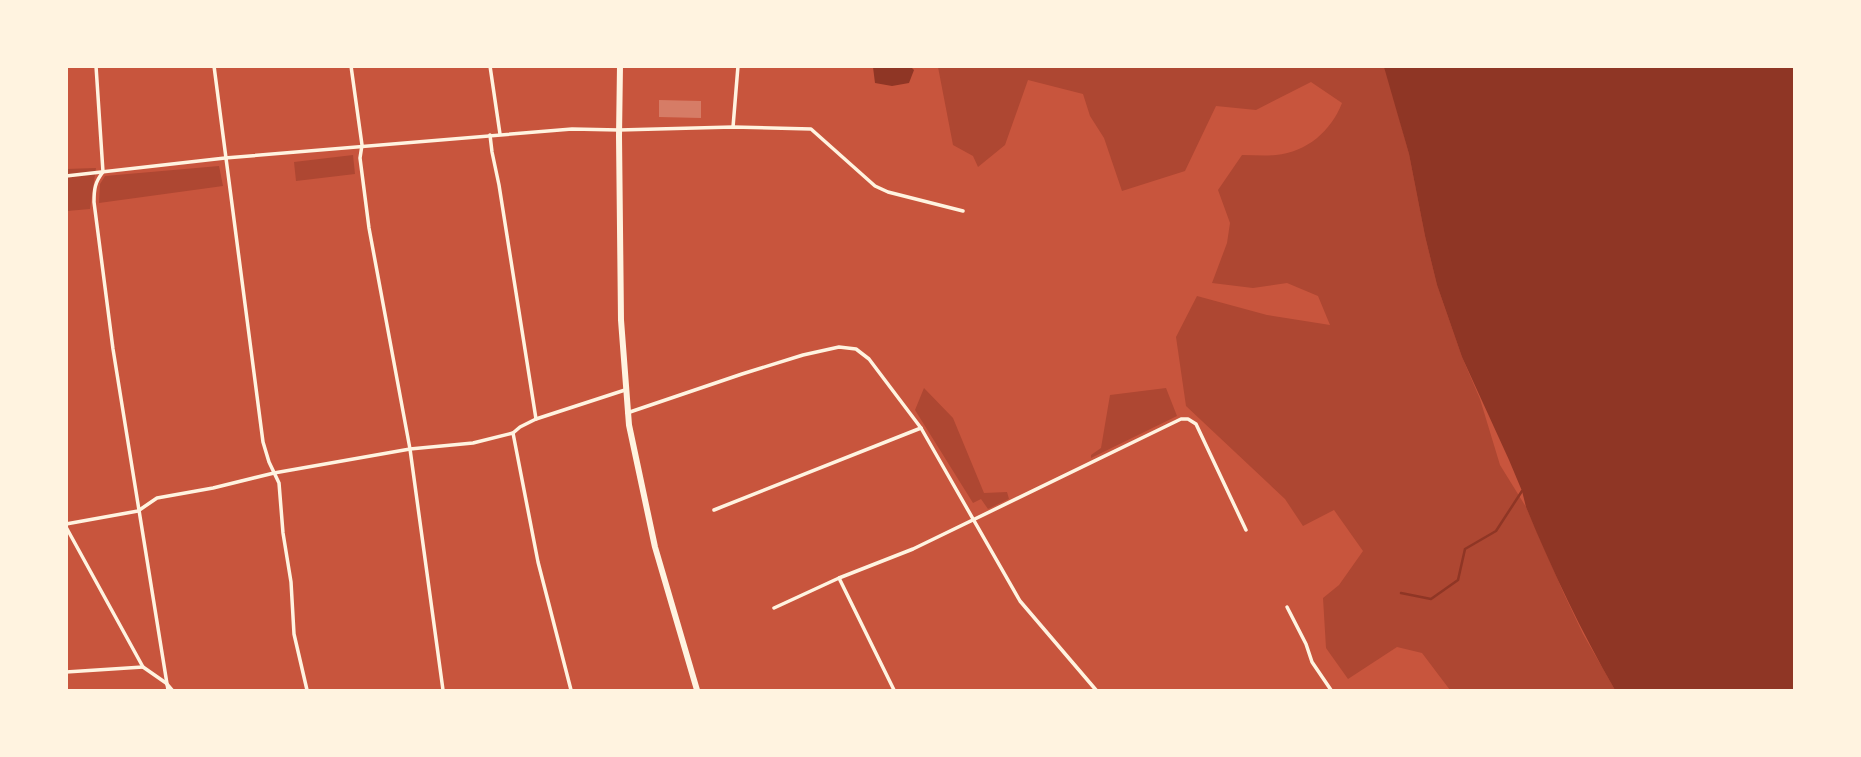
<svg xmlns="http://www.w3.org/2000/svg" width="1861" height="757" viewBox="0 0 1861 757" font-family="Roboto,sans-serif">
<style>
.green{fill:#ae4732}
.water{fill:#8f3625}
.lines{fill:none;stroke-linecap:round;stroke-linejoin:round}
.stream{stroke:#8f3625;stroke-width:2.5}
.building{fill:#d67c66}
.minor{stroke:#fff3e0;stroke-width:3.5}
.primary{stroke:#fff3e0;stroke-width:6}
</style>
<rect width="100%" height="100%" fill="#c8553d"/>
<!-- green -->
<g class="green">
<path d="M 938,67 L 1385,67 L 1409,154 L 1425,236 L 1437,285 L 1462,357 L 1480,399 L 1500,465 L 1526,507 L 1564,594 L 1583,634 L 1615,690 L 1450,690 L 1422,653 L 1397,647 L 1348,679 L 1326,648 L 1323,598 L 1339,585 L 1363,551 L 1334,510 L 1303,526 L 1285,499 L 1186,406 L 1176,337 L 1197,296 L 1267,315 L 1330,325 L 1318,296 L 1287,283 L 1253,288 L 1212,283 L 1227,243 L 1230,223 L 1218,190 L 1242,155 C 1253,155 1265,156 1276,155 C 1307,152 1331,131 1342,103 L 1311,82 L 1256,110 L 1216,106 L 1185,171 L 1122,191 L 1104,138 L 1090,116 L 1083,94 L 1028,80 L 1005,145 L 978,167 L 973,156 L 953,145 Z"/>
<path d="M 353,155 L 355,174 L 296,181 L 294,162 Z"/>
<path d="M 219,166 L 223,186 L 99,203 L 100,184 L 105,176 Z"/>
<path d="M 96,168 L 90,209 L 67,211 L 66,169 Z"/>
<path d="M 924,388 L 953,418 L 984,493 L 1007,492 L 1009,499 L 988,509 L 981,499 L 973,503 L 915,410 Z"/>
<path d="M 1166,388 L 1177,416 L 1091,458 L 1091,455 L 1101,448 L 1110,395 Z"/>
</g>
<!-- water -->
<g class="water">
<path d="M 873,67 L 911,67 L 914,70 L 909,83 L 892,86 L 875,83 Z"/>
<path d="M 1384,67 L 1794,67 L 1794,690 L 1615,690 C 1581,631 1552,570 1526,507 L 1522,491 L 1509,460 L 1462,357 L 1437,285 L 1425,236 L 1409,154 Z"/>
</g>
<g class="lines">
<!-- stream -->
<path class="stream" d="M 1401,593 L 1431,599 L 1458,580 L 1465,549 L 1496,531 L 1522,491"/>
</g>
<!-- building -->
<path class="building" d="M 659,100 L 701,101 L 701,118 L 659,117 Z"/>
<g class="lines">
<!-- minor -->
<g class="minor">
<path d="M 96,66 L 103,172 C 95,182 94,189 94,202 L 113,349 L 168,690"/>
<path d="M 214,66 L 263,442 L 269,462 L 279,483 L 283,533 L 291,582 L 294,634 L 307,690"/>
<path d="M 351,66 L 362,145 L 360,158 L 369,228 L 410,449 L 443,690"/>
<path d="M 490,66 L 500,134"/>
<path d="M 733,127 L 738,66"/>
<path d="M 490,135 L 492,152 L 499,185 L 536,419"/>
<path d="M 66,176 L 225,158 L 572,129 L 619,130 L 733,127 L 811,129 L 875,186 L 888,192 L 963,211"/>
<path d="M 627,413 L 742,374 L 803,355 L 839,347 L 856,349 L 869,359 L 921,428 L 1020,601 L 1096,690"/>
<path d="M 513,433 L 538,562 L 571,690"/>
<path d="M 714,510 L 921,428"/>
<path d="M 66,524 L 138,511 L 157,498 L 213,488 L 274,473 L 410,449 L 473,443 L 513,433 L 520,427 L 536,419 L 625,390"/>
<path d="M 66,527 L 143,667 L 166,683 L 172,690"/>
<path d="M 839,578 L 894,690"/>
<path d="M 1287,607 L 1306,644 L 1312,662 L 1331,690"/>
<path d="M 774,608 L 839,578 L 913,549 L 1181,419 L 1188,419 L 1196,424 L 1246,530"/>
<path d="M 66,672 L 143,667"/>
</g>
<!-- primary -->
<path class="primary" d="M 620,66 L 619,136 L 621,320 L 629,425 L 655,547 L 697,690"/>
</g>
<!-- border -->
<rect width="1861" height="757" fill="none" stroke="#fff3e0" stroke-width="136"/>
</svg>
